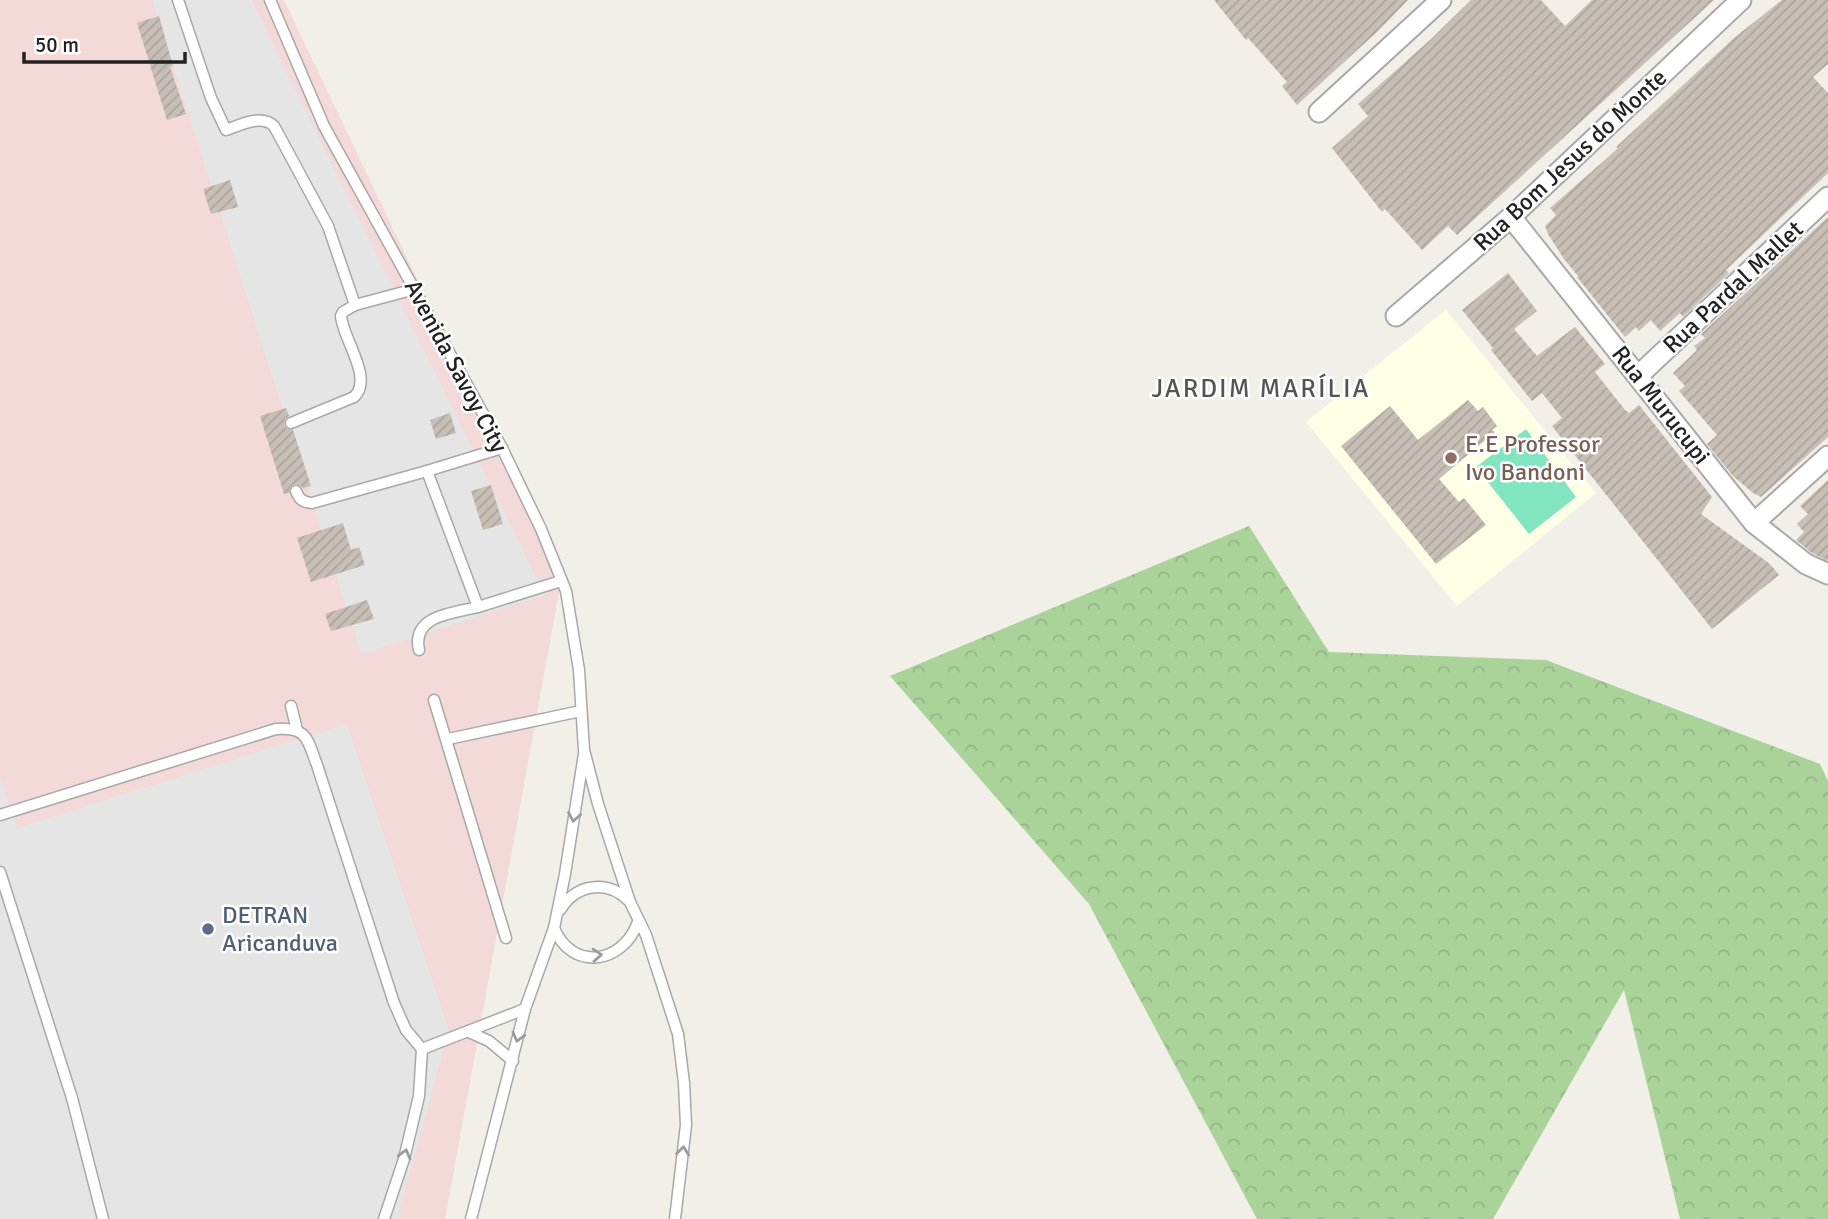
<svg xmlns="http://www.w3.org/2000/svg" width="1828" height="1219" viewBox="0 0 1828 1219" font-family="Signika,sans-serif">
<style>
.commercial{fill:#f3d9d7}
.education{fill:#feffe4}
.forest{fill:url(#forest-crowns)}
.pitch{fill:#82e5c1}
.parking{fill:#e5e5e5}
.building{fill:url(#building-hatch)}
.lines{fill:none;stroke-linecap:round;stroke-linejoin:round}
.lane-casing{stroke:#a8a8a8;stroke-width:13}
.street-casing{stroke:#a8a8a8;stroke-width:23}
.lane{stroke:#fff;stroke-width:10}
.street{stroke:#fff;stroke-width:19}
.oneway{stroke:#9b9b9b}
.education-dot{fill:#8d6e63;stroke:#fff;stroke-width:2.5}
.service-dot{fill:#5c6f8a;stroke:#fff;stroke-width:2.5}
.labels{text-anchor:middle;stroke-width:5;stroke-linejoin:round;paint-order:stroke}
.street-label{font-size:24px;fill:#212121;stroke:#fff}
.education-label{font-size:24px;fill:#785e54;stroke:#fff;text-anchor:start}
.service-label{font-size:24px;fill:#4e5e75;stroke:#fff;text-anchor:start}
.neighbourhood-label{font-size:26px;letter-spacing:2px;fill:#545454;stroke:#fff}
</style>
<defs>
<pattern id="forest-crowns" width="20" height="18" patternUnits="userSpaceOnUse" patternTransform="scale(1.75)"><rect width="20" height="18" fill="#aad39a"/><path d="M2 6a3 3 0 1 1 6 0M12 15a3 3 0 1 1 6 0" fill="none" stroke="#92b584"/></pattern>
<pattern id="building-hatch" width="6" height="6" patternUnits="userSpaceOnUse" patternTransform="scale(1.75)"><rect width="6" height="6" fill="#c7beb6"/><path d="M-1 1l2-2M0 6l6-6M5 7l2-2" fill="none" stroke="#aba39c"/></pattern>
</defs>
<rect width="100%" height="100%" fill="#f2efe8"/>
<!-- commercial -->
<path class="commercial" d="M 0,0 L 284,0 L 561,581 L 445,1219 L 0,1219 Z"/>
<!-- education -->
<path class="education" d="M 1446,310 L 1596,493 L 1457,606 L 1306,422 Z"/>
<!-- forest -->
<path class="forest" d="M 1249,526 L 1329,652 L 1546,660 L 1820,764 L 1828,781 L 1828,1219 L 1680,1219 L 1624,990 L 1493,1219 L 1257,1219 L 1089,904 L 890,676 Z"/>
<!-- pitch -->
<path class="pitch" d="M 1526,429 L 1576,497 L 1529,534 L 1476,467 Z"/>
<!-- parking -->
<g class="parking">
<path d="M 152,0 L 251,0 L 545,595 L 361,654 Z"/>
<path d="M 347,724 L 449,1030 L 397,1219 L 0,1219 L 0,778 L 17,828 Z"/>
</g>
<!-- building -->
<g class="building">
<path d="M 1214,0 L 1408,0 L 1377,32 L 1297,105 L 1282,86 L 1287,82 L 1248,38 L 1246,40 Z"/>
<path d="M 1471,0 L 1541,0 L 1565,26 L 1592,0 L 1714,0 L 1457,235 L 1448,226 L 1422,250 L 1385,209 L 1382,212 L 1332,148 L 1368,116 L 1358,104 L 1430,40 Z"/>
<path d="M 1782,0 L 1828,0 L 1828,64 L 1813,77 L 1828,93 L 1828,173 L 1726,270 L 1729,273 L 1683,317 L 1680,313 L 1660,331 L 1651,320 L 1639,331 L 1636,327 L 1625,337 L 1577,277 L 1578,276 L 1564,259 L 1548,234 L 1545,226 L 1556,215 L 1550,208 L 1606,159 L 1618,148 L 1616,147 L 1734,38 Z"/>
<path d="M 159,16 L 173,66 L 170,67 L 186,114 L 167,120 L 137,23 Z"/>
<path d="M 230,180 L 238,207 L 211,214 L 203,189 Z"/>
<path d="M 1828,217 L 1828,437 L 1761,497 L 1753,493 L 1733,476 L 1707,444 L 1717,435 L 1679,391 L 1685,386 L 1673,373 L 1697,350 L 1694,346 L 1705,338 L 1701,334 Z"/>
<path d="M 1508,273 L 1537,311 L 1514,329 L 1537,356 L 1575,327 L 1605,364 L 1595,372 L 1625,410 L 1629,413 L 1639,405 L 1712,497 L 1701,514 L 1770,564 L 1779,575 L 1712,629 L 1552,426 L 1562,418 L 1542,393 L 1532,401 L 1491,350 L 1493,348 L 1462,310 Z"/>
<path d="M 1468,400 L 1478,411 L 1483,407 L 1497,426 L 1492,430 L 1495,432 L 1439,479 L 1459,502 L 1464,498 L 1486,525 L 1436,564 L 1341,446 L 1390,406 L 1418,440 Z"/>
<path d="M 286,408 L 289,416 L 285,419 L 284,425 L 287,429 L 293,430 L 311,486 L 303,488 L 300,485 L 294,484 L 290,487 L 289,493 L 284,494 L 260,416 Z"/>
<path d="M 450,413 L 456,433 L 436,439 L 430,420 Z"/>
<path d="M 1828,480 L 1828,561 L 1812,553 L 1796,540 L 1804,532 L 1797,524 L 1808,514 L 1800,506 Z"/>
<path d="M 491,485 L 503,524 L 483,530 L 471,491 Z"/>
<path d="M 343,523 L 351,550 L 359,547 L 365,565 L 311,582 L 297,538 Z"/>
<path d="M 367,600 L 374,619 L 331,631 L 325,614 Z"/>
</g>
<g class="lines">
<defs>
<g id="lane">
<path d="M 178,0 L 211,98 L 226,130 C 240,125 261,114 274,126 L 328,226 L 355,305 L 415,289"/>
<path d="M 270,0 L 324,126 L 502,448 L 541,529 L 566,591 L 579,670 L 584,750 L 598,804 L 630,902 L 646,935 L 678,1034 L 684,1083 L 686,1125 L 675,1219"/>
<path d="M 291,423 L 354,397 C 374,378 343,340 341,316 L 343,312 L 355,305"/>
<path d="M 296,491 C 299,499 302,502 312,503 L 427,471"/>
<path d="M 478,607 L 561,581"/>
<path d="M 419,650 C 411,615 454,613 478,607 L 427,471 L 502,448"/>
<path d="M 434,700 L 506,938"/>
<path d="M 291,706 L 297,730"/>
<path d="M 448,739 L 581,711"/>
<path d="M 0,815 L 276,729 C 308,727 307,739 317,765 L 394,1003 L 406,1030 L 422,1049 L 419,1096 L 404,1159 L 384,1219"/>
<path d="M 0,872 L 72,1098 L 103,1219"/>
<path d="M 560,910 C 576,884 607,879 629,901"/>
<path d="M 554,928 C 572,972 623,964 638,922"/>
<path d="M 469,1032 L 489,1041 L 513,1061"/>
<path d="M 422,1049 L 525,1009"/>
<path d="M 471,1219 L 525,1009 L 554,928 L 565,874 L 584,754"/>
</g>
<g id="street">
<path d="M 1319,112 L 1441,0"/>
<path d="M 1511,217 L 1754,523 L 1806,564 L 1828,574"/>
<path d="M 1396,316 L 1511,217 L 1741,0"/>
<path d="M 1638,376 L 1828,197"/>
<path d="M 1754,523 L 1828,456"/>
</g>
</defs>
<!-- lane casing -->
<use href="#lane" class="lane-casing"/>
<!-- street casing -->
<use href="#street" class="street-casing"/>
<!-- lane -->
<use href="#lane" class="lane"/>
<!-- street -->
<use href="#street" class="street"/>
</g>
<!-- one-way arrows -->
<defs><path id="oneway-chevron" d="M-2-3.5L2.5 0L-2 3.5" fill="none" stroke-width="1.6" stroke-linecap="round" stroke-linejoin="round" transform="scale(1.75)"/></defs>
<g class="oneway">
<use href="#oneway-chevron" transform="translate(574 817) rotate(99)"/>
<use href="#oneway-chevron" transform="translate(597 955) rotate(-4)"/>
<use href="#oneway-chevron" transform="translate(518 1037) rotate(104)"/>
<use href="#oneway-chevron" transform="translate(683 1151) rotate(-84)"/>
<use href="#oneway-chevron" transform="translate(405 1154) rotate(-75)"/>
</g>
<!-- markers -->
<circle class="education-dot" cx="1451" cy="458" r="7"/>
<circle class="service-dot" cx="208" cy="929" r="7"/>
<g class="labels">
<!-- street labels -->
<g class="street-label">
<text transform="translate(1570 160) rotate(-43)" y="8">Rua Bom Jesus do Monte</text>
<text transform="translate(1733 287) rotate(-43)" y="8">Rua Pardal Mallet</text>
<text transform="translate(456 366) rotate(62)" y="8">Avenida Savoy City</text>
<text transform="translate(1661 405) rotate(52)" y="8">Rua Murucupi</text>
</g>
<!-- education labels -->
<g class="education-label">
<text x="1465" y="452">E.E Professor<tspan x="1465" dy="28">Ivo Bandoni</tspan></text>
</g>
<!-- service labels -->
<g class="service-label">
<text x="222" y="923">DETRAN<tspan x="222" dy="28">Aricanduva</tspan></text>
</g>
<!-- neighbourhood labels -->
<g class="neighbourhood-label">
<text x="1261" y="397">JARDIM MARÍLIA</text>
</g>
</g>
<!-- scale -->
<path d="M24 52v10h161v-10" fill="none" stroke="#212121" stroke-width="3.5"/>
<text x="35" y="52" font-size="21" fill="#212121" stroke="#ffffff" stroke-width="5" paint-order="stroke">50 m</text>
</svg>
